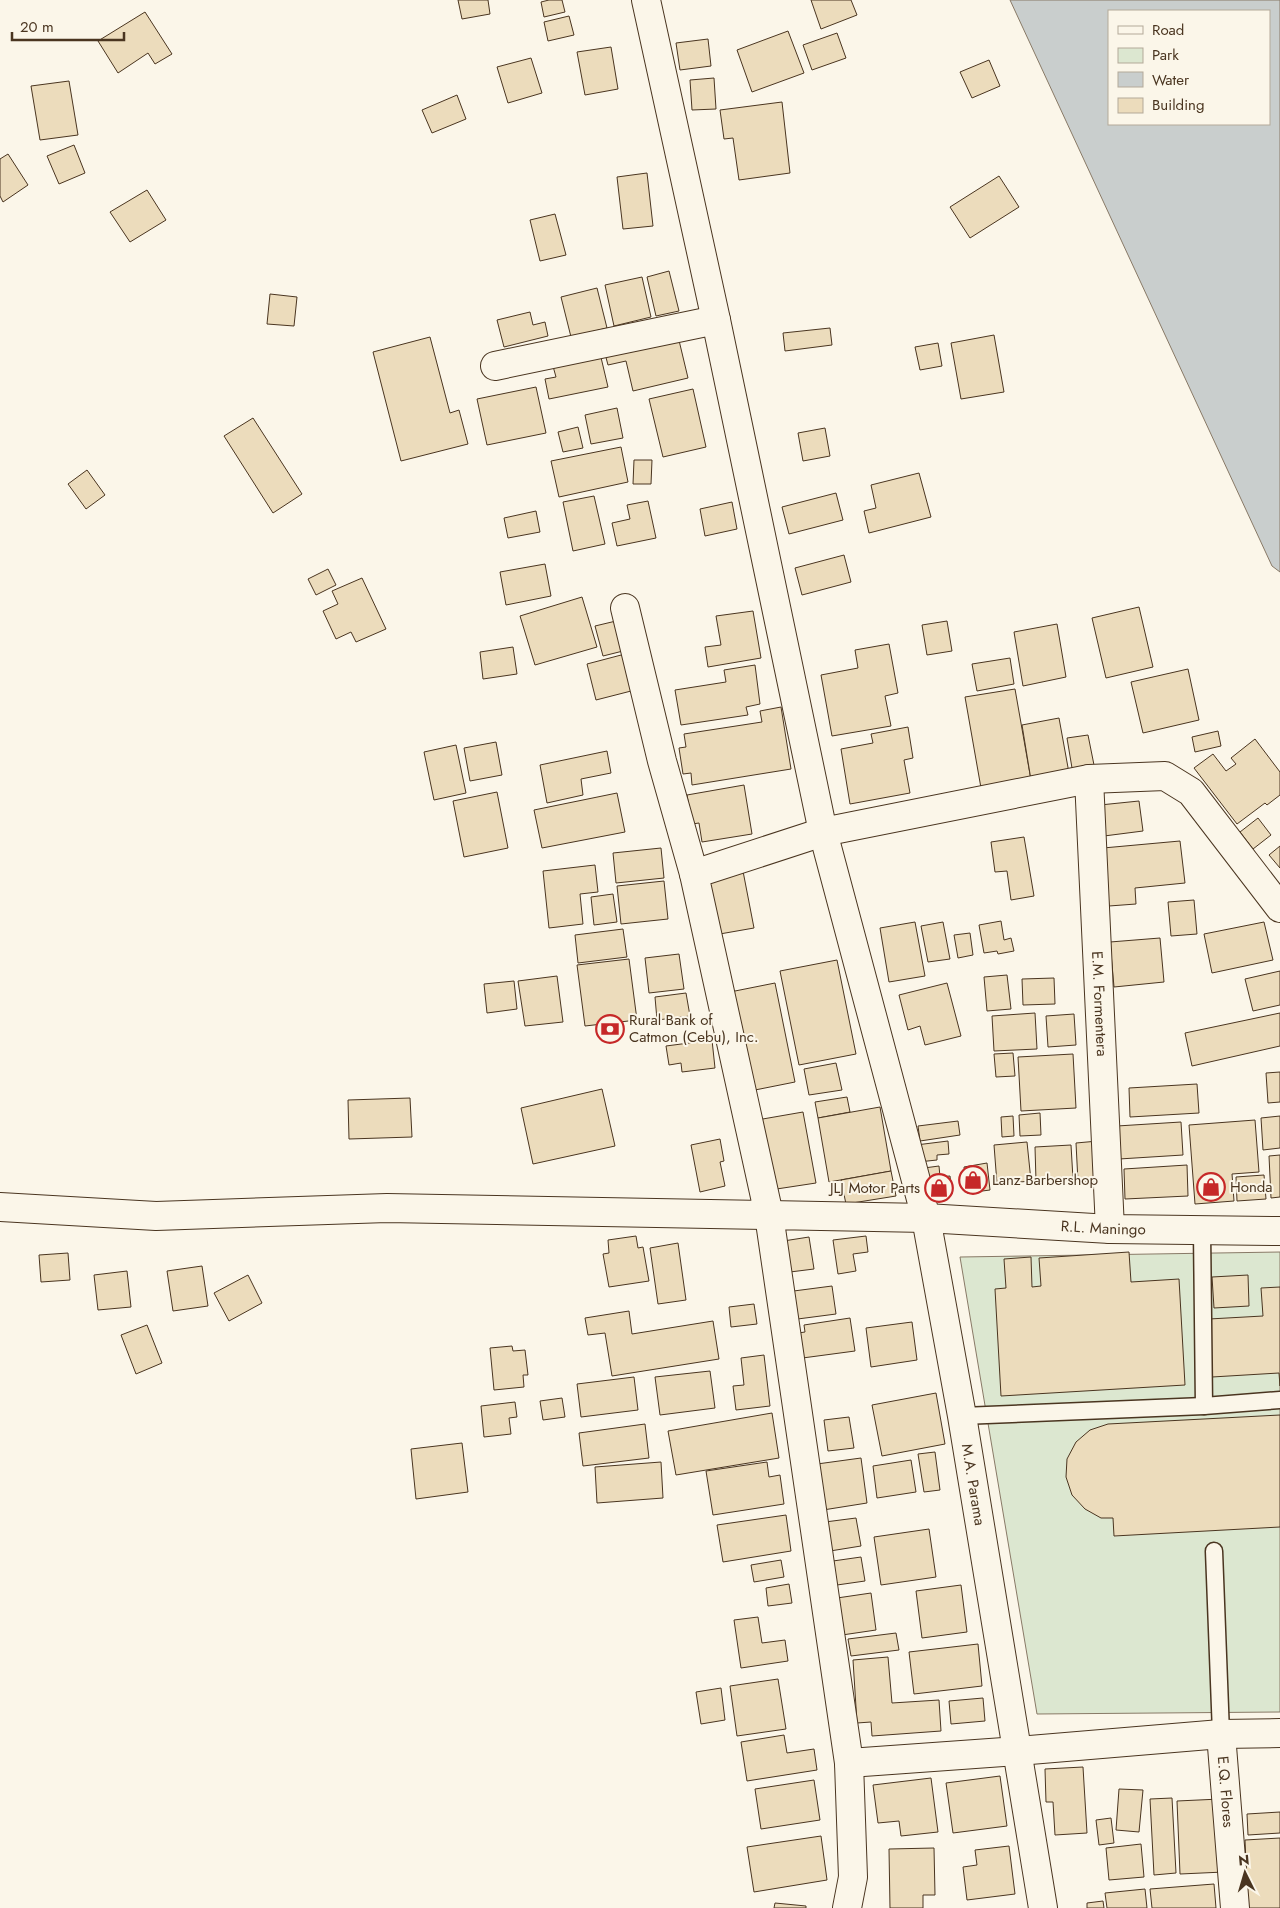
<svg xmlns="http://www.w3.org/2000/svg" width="1280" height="1908" viewBox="0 0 1280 1908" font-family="Jost,sans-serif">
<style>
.green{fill:#dce7d0;stroke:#887966}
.water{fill:#c9cecd;stroke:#887966;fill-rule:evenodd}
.building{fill:#ecdcbc;stroke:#4a3520}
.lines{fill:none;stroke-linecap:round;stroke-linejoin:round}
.lane-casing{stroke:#4a3520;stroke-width:19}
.street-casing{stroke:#4a3520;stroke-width:30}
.secondary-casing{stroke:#4a3520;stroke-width:30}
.primary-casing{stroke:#4a3520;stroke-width:30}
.lane{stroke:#fbf6e9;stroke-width:16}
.street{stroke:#fbf6e9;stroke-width:28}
.secondary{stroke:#fbf6e9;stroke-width:28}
.primary{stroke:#fbf6e9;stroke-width:28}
.labels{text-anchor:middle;stroke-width:4;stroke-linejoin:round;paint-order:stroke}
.street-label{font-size:15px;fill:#4a3520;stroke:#fbf6e9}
.poi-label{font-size:15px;fill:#4a3520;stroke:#fbf6e9;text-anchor:start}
</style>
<rect width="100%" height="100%" fill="#fbf6e9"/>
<!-- green -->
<path class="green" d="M 1280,1252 L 1280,1712 L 1037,1714 L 960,1257 Z"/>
<!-- water -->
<path class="water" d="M 1010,0 L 1280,0 L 1280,572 L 1272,566 ZM 1109,11 L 1269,11 L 1269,124 L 1109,124 Z"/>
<!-- building -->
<g class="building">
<path d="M 458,0 L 488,0 L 490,14 L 462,19 Z"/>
<path d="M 549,0 L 562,0 L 565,12 L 544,17 L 541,2 Z"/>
<path d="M 811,0 L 851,0 L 857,15 L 821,29 Z"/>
<path d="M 145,12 L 172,54 L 155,64 L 148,53 L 118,73 L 98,41 Z"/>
<path d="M 569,16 L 574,35 L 548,41 L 544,22 Z"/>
<path d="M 788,31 L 804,73 L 752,92 L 737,50 Z"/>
<path d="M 837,33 L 846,58 L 812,70 L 803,45 Z"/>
<path d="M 708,39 L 711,66 L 680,70 L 676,43 Z"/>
<path d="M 611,47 L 618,89 L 585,95 L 577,52 Z"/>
<path d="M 531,58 L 542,93 L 508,103 L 497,67 Z"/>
<path d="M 989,60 L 1000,86 L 972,98 L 960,72 Z"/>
<path d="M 714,78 L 716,109 L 692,110 L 690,80 Z"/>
<path d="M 69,81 L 78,135 L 40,140 L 31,86 Z"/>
<path d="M 457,95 L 466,119 L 432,133 L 422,110 Z"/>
<path d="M 782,102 L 790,173 L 739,180 L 733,138 L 724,139 L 720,110 Z"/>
<path d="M 74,145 L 85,173 L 59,184 L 47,156 Z"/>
<path d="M 8,154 L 28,185 L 3,202 L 0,196 L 0,159 Z"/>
<path d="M 647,173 L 653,226 L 623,229 L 617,177 Z"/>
<path d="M 999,176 L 1019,207 L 970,238 L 950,207 Z"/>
<path d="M 147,190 L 166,220 L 130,242 L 110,212 Z"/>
<path d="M 555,214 L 566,255 L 540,261 L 530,220 Z"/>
<path d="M 669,271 L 679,311 L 656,316 L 647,277 Z"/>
<path d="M 642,277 L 651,317 L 614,326 L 605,285 Z"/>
<path d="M 597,288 L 607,328 L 571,337 L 561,297 Z"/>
<path d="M 270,294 L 297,297 L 294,326 L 267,324 Z"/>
<path d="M 530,312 L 533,325 L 545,322 L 548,336 L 504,347 L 497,320 Z"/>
<path d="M 830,328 L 832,345 L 785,351 L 783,333 Z"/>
<path d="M 677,332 L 688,378 L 633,391 L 626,361 L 608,365 L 604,350 Z"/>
<path d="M 994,335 L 1004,392 L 961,399 L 951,343 Z"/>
<path d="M 430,337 L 450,413 L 459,410 L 468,444 L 401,461 L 373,352 Z"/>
<path d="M 938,343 L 942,366 L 920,370 L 915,347 Z"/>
<path d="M 599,349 L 608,387 L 549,399 L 545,379 L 556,377 L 551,359 Z"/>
<path d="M 536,387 L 546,433 L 487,445 L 477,399 Z"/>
<path d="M 693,389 L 706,447 L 663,457 L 649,399 Z"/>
<path d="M 617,408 L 623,438 L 591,444 L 585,415 Z"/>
<path d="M 253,418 L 302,494 L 273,513 L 224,436 Z"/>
<path d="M 578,427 L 583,448 L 563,452 L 558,432 Z"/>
<path d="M 825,428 L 830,456 L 803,461 L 798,433 Z"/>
<path d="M 621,447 L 628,482 L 559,497 L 551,461 Z"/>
<path d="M 634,460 L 652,460 L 651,484 L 633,484 Z"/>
<path d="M 87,470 L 105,495 L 86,509 L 68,484 Z"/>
<path d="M 919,473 L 931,517 L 869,533 L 864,511 L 876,508 L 871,485 Z"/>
<path d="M 836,493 L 843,520 L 789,534 L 782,507 Z"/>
<path d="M 594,496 L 605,544 L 573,551 L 563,502 Z"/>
<path d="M 648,501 L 656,538 L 617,546 L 612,523 L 630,519 L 627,505 Z"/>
<path d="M 732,502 L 737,529 L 705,536 L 700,509 Z"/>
<path d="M 536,511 L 540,532 L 508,538 L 504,518 Z"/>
<path d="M 844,555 L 851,582 L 802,595 L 795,568 Z"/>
<path d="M 545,564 L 551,596 L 506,605 L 500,572 Z"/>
<path d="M 328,569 L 336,585 L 316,595 L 308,579 Z"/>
<path d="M 362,578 L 386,629 L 356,642 L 351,632 L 336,639 L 323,611 L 338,604 L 332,591 Z"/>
<path d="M 582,597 L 597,647 L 535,665 L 520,616 Z"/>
<path d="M 1139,607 L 1153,667 L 1106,678 L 1092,618 Z"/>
<path d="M 753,611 L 761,658 L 708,667 L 705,647 L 721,645 L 716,616 Z"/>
<path d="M 616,621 L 623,651 L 603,656 L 595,626 Z"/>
<path d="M 947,621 L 952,651 L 927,655 L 922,625 Z"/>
<path d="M 1057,624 L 1066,677 L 1023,686 L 1014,632 Z"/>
<path d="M 889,644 L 898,693 L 885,696 L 891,726 L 832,736 L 821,675 L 858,668 L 855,650 Z"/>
<path d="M 513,647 L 517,674 L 483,679 L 480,652 Z"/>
<path d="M 625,654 L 635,690 L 596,700 L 587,664 Z"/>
<path d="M 1010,658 L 1014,684 L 977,691 L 972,664 Z"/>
<path d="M 755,665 L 760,704 L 746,707 L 748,715 L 681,725 L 675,690 L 726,682 L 724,670 Z"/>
<path d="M 1188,669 L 1199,720 L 1143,733 L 1131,682 Z"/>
<path d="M 1015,689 L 1031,780 L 981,788 L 965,697 Z"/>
<path d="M 781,707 L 791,769 L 692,785 L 691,773 L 683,774 L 679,748 L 686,747 L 684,734 L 762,722 L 760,711 Z"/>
<path d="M 1059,718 L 1069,773 L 1031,780 L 1022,725 Z"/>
<path d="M 908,727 L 913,758 L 904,760 L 910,793 L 850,804 L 841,749 L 873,743 L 871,734 Z"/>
<path d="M 1218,731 L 1221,746 L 1195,752 L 1192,737 Z"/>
<path d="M 1088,735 L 1094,765 L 1072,768 L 1067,738 Z"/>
<path d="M 1255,739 L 1280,772 L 1280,795 L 1267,805 L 1265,803 L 1237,824 L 1194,768 L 1213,754 L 1226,771 L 1236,764 L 1231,758 Z"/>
<path d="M 496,742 L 502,775 L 470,781 L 464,748 Z"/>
<path d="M 456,745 L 466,793 L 434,800 L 424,752 Z"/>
<path d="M 607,751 L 611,773 L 581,779 L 583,795 L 547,803 L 540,765 Z"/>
<path d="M 744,785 L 752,834 L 702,842 L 699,823 L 692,824 L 687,795 Z"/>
<path d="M 497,792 L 508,848 L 464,857 L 453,801 Z"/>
<path d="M 617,793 L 625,832 L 542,848 L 534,810 Z"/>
<path d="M 1139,801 L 1143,831 L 1104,836 L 1100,805 Z"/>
<path d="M 1258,818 L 1271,835 L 1253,849 L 1240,832 Z"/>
<path d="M 1024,837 L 1034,896 L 1011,900 L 1007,871 L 995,872 L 991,842 Z"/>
<path d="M 1180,841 L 1185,883 L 1135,888 L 1136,904 L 1109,906 L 1103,848 Z"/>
<path d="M 1280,846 L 1280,868 L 1269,855 Z"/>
<path d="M 661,848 L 664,878 L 616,883 L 613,853 Z"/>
<path d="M 595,865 L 598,892 L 580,894 L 583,924 L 549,928 L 543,871 Z"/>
<path d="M 742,866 L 754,928 L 714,935 L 707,877 Z"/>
<path d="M 664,881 L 668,919 L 621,924 L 617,886 Z"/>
<path d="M 613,894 L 617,922 L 594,925 L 591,897 Z"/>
<path d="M 1194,900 L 1197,934 L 1171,936 L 1168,902 Z"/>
<path d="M 1001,921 L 1004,940 L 1011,938 L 1014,951 L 998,954 L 997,951 L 984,953 L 979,925 Z"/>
<path d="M 915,922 L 925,976 L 889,982 L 880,928 Z"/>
<path d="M 943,922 L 950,959 L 928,962 L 921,926 Z"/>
<path d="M 1264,922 L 1273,960 L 1212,973 L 1204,934 Z"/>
<path d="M 623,929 L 627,957 L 578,963 L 575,935 Z"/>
<path d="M 970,933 L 973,955 L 958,958 L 954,935 Z"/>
<path d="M 1160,938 L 1164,982 L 1114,987 L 1110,942 Z"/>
<path d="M 679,954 L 684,989 L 649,993 L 645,958 Z"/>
<path d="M 629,959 L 637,1020 L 585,1026 L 577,965 Z"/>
<path d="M 837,960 L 856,1054 L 799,1065 L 780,971 Z"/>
<path d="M 1280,971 L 1280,1005 L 1253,1011 L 1245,979 Z"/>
<path d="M 1007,975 L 1011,1009 L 987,1011 L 984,977 Z"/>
<path d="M 557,976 L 563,1022 L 525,1026 L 518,981 Z"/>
<path d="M 1054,978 L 1055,1004 L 1023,1005 L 1022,979 Z"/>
<path d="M 514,981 L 517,1009 L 487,1013 L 484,984 Z"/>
<path d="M 775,983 L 795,1082 L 750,1091 L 730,992 Z"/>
<path d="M 947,983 L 961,1036 L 925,1045 L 920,1026 L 908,1030 L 899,995 Z"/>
<path d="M 686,993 L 690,1016 L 657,1020 L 655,997 Z"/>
<path d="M 1035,1013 L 1037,1049 L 994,1051 L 992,1016 Z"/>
<path d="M 1280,1013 L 1280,1046 L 1192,1066 L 1185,1033 Z"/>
<path d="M 1074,1014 L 1076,1045 L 1048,1047 L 1046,1016 Z"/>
<path d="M 712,1040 L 715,1068 L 682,1072 L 681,1063 L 669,1065 L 666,1046 Z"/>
<path d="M 1013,1053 L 1015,1076 L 996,1077 L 994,1054 Z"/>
<path d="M 1073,1054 L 1076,1108 L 1021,1111 L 1018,1057 Z"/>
<path d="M 836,1063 L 842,1090 L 809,1095 L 804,1069 Z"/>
<path d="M 1280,1072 L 1280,1102 L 1268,1103 L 1266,1073 Z"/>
<path d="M 1197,1084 L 1199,1113 L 1130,1117 L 1129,1088 Z"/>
<path d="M 602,1089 L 615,1146 L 533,1164 L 521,1108 Z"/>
<path d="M 847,1097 L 850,1112 L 818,1118 L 815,1102 Z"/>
<path d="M 410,1098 L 412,1137 L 349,1139 L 348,1100 Z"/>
<path d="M 880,1107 L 891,1171 L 829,1182 L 818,1118 Z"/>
<path d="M 803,1112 L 816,1183 L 770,1190 L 757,1120 Z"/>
<path d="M 1040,1113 L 1041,1135 L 1020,1136 L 1019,1115 Z"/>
<path d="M 1013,1116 L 1014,1136 L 1002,1137 L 1001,1117 Z"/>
<path d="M 1280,1116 L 1280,1148 L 1263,1150 L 1261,1118 Z"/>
<path d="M 1255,1120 L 1259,1172 L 1232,1174 L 1234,1201 L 1195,1204 L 1189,1125 Z"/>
<path d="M 958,1121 L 960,1135 L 920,1141 L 918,1126 Z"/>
<path d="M 1181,1122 L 1183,1155 L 1119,1159 L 1117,1126 Z"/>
<path d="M 720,1139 L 724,1161 L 720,1162 L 725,1186 L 700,1192 L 691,1145 Z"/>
<path d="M 948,1141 L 949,1154 L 937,1155 L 937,1160 L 918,1162 L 916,1145 Z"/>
<path d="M 1098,1141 L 1100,1181 L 1078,1182 L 1076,1143 Z"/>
<path d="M 1027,1142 L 1031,1181 L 997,1184 L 994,1145 Z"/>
<path d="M 1071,1145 L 1073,1179 L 1036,1181 L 1035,1147 Z"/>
<path d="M 1280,1155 L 1280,1197 L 1271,1198 L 1269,1156 Z"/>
<path d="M 987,1163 L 990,1190 L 967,1193 L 964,1167 Z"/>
<path d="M 1187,1165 L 1188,1196 L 1125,1199 L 1124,1169 Z"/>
<path d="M 939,1166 L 940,1177 L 950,1176 L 952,1194 L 932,1197 L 924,1168 Z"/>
<path d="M 891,1171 L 896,1196 L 846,1204 L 841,1180 Z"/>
<path d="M 1264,1175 L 1266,1199 L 1237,1201 L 1236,1177 Z"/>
<path d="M 636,1236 L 638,1248 L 643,1247 L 649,1281 L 609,1287 L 603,1254 L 609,1253 L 608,1240 Z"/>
<path d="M 866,1236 L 868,1252 L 853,1254 L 856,1271 L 838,1274 L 833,1240 Z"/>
<path d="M 809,1237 L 814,1269 L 782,1273 L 777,1242 Z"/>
<path d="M 678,1243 L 686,1300 L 658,1304 L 650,1248 Z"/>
<path d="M 1129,1252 L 1131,1282 L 1179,1279 L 1185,1385 L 1001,1396 L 995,1289 L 1006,1288 L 1004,1259 L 1031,1257 L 1032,1287 L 1041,1286 L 1039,1258 Z"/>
<path d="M 68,1253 L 70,1280 L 41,1282 L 39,1255 Z"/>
<path d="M 202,1266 L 208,1306 L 173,1311 L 167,1271 Z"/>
<path d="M 127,1271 L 131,1307 L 98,1310 L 94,1275 Z"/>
<path d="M 248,1275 L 262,1303 L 229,1321 L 214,1293 Z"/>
<path d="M 1248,1275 L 1249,1306 L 1214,1308 L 1212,1277 Z"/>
<path d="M 832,1286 L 836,1314 L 790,1320 L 786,1292 Z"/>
<path d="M 1280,1287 L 1280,1386 L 1279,1373 L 1212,1377 L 1209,1319 L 1263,1316 L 1261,1288 Z"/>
<path d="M 754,1304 L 757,1324 L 731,1327 L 729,1307 Z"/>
<path d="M 629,1311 L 632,1334 L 713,1321 L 719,1359 L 612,1376 L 605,1333 L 588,1335 L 585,1318 Z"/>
<path d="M 850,1318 L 855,1351 L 795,1359 L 792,1334 L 805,1332 L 804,1325 Z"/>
<path d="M 912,1322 L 917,1360 L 871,1367 L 866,1328 Z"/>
<path d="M 147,1325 L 162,1363 L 136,1374 L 121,1335 Z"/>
<path d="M 512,1346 L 513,1351 L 525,1350 L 528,1375 L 523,1375 L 524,1387 L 494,1390 L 490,1348 Z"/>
<path d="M 764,1355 L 770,1406 L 736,1410 L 733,1386 L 744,1385 L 741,1358 Z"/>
<path d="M 710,1371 L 715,1408 L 660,1415 L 655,1377 Z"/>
<path d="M 634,1377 L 638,1410 L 581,1417 L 577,1384 Z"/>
<path d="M 936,1393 L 945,1444 L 882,1456 L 872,1405 Z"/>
<path d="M 562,1398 L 565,1417 L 543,1420 L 540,1401 Z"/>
<path d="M 515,1402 L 517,1417 L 509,1418 L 511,1434 L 484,1437 L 481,1406 Z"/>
<path d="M 772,1413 L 779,1458 L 676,1475 L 668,1431 Z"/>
<path d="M 1280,1415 L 1280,1527 L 1114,1536 L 1113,1518 L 1101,1518 L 1085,1509 L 1072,1495 L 1066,1477 L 1067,1459 L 1076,1442 L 1090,1430 L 1108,1424 Z"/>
<path d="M 849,1417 L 854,1448 L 828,1451 L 824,1420 Z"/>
<path d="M 645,1424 L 649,1458 L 583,1466 L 579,1433 Z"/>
<path d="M 462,1443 L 468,1492 L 416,1499 L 411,1449 Z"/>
<path d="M 935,1452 L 940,1490 L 924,1492 L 918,1454 Z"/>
<path d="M 861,1458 L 867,1503 L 823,1510 L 817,1464 Z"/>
<path d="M 911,1460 L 916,1492 L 877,1498 L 873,1466 Z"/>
<path d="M 661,1462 L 663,1498 L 597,1503 L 595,1467 Z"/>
<path d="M 767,1462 L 769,1477 L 780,1475 L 784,1504 L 713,1515 L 706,1471 Z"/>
<path d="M 786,1515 L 791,1551 L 723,1562 L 717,1525 Z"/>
<path d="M 856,1518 L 861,1546 L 830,1551 L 825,1522 Z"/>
<path d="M 929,1529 L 936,1577 L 881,1585 L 874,1537 Z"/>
<path d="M 861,1557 L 865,1581 L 837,1585 L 833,1561 Z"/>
<path d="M 781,1560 L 784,1577 L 754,1582 L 751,1565 Z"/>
<path d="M 789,1584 L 792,1603 L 768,1606 L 766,1588 Z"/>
<path d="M 961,1585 L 967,1632 L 922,1638 L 916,1591 Z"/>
<path d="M 871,1593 L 876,1630 L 842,1635 L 837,1598 Z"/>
<path d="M 758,1617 L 762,1643 L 785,1640 L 788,1661 L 741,1668 L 734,1620 Z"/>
<path d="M 896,1633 L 899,1650 L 851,1656 L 848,1639 Z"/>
<path d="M 978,1644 L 982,1686 L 914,1694 L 909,1652 Z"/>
<path d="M 888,1657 L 892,1703 L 939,1700 L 941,1731 L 872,1736 L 871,1722 L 857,1723 L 853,1660 Z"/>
<path d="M 778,1679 L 786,1729 L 737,1736 L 730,1686 Z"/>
<path d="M 721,1688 L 725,1720 L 701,1724 L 696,1692 Z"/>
<path d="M 983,1698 L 985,1721 L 951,1724 L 949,1701 Z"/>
<path d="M 784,1735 L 787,1753 L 814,1749 L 817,1770 L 747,1781 L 741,1742 Z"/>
<path d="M 1083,1767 L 1087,1833 L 1055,1835 L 1053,1802 L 1046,1802 L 1045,1769 Z"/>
<path d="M 1000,1776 L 1007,1826 L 953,1833 L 946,1783 Z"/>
<path d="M 931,1778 L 938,1832 L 901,1836 L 899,1821 L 878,1823 L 873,1785 Z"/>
<path d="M 814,1780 L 820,1820 L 761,1829 L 755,1789 Z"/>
<path d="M 1119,1789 L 1143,1790 L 1139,1832 L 1116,1830 Z"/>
<path d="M 1172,1798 L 1176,1873 L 1154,1875 L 1150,1799 Z"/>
<path d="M 1220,1799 L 1224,1872 L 1180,1874 L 1177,1801 Z"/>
<path d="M 1280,1812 L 1280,1833 L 1248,1835 L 1247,1814 Z"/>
<path d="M 1111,1818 L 1114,1843 L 1099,1845 L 1096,1820 Z"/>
<path d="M 821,1836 L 827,1880 L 754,1892 L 747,1847 Z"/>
<path d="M 1280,1838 L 1280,1908 L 1248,1908 L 1245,1840 Z"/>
<path d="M 1141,1844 L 1144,1877 L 1109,1880 L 1106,1848 Z"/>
<path d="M 1009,1846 L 1015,1894 L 967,1900 L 963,1867 L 977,1865 L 975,1850 Z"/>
<path d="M 934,1848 L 935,1895 L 923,1895 L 923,1908 L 890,1908 L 889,1849 Z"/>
<path d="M 1214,1884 L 1216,1908 L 1152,1908 L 1150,1889 Z"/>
<path d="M 1145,1889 L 1147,1908 L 1107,1908 L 1105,1893 Z"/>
<path d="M 1103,1901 L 1104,1908 L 1087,1908 L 1087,1903 Z"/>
<path d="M 775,1903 L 806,1906 L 806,1908 L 774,1908 Z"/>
</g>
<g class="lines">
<defs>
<g id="lane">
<path d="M 1202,1231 L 1204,1406"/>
<path d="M 962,1416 L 1204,1406 L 1280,1400"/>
<path d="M 1214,1551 L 1221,1734"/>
</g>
<g id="street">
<path d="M 495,366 L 716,320"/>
<path d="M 625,608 L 662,761 L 694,874"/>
<path id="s1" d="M 1089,779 L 1110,1229"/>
<path d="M 0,1207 L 156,1216 L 387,1208 L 769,1215 L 694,874 L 823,832 L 1089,779 L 1165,776 L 1191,792 L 1280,908"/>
<path id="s2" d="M 1221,1734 L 1235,1908"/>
</g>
<g id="secondary">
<path id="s3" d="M 646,0 L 716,320 L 823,832 L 926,1218 L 962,1416 L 1043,1908"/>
<path d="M 849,1763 L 1018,1751 L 1221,1734 L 1280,1733"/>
</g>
<g id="primary">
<path id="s4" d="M 847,1908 L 853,1877 L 849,1763 L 769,1215 L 926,1218 L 1110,1229 L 1280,1231"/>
</g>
</defs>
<!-- lane casing -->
<use href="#lane" class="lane-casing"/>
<!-- street casing -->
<use href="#street" class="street-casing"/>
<!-- secondary casing -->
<use href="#secondary" class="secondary-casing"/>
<!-- primary casing -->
<use href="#primary" class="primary-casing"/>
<!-- lane -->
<use href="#lane" class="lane"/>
<!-- street -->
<use href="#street" class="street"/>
<!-- secondary -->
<use href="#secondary" class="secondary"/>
<!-- primary -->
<use href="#primary" class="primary"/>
</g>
<!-- icons -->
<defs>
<symbol id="bank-ring" viewBox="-11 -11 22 22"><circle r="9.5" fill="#fbf6e9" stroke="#c62828" stroke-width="1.5"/><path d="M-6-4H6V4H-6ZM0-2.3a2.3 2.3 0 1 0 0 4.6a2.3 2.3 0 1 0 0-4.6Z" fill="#c62828"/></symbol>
<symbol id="shop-ring" viewBox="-11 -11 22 22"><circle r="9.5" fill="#fbf6e9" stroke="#c62828" stroke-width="1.5"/><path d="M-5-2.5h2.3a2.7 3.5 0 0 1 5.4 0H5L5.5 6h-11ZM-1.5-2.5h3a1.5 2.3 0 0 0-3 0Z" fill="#c62828"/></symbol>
</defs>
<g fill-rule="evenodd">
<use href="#bank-ring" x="594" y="1013" width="32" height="32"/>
<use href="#shop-ring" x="957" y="1164" width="32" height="32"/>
<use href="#shop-ring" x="1195" y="1171" width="32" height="32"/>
<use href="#shop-ring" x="923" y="1172" width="32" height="32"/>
</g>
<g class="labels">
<!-- street labels -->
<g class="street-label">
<text dy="5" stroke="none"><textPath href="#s1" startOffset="225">E.M. Formentera</textPath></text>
<text dy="5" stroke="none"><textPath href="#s4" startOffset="1034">R.L. Maningo</textPath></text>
<text dy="5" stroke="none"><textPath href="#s3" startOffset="1521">M.A. Parama</textPath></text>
<text dy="5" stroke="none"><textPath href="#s2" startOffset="58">E.Q. Flores</textPath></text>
</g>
<!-- poi labels -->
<g class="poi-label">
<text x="629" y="1025">Rural Bank of<tspan x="629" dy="17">Catmon (Cebu), Inc.</tspan></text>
<text x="992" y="1185">Lanz Barbershop</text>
<text x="1230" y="1192">Honda</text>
<text x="920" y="1193" text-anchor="end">JLJ Motor Parts</text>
</g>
</g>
<!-- legend -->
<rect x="1108" y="10" width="162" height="115" fill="#fbf6e9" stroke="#b4a999"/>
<rect x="1118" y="26" width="25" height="8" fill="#fbf6e9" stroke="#b4a999"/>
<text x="1152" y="35" font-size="15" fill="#4a3520">Road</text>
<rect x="1118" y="48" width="25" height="15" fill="#dce7d0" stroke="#b4a999"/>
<text x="1152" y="60" font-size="15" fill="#4a3520">Park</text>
<rect x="1118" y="72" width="25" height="15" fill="#c9cecd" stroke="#b4a999"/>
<text x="1152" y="85" font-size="15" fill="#4a3520">Water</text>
<rect x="1118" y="98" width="25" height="15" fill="#ecdcbc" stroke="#b4a999"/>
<text x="1152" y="110" font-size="15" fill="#4a3520">Building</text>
<!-- north arrow -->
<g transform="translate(1245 1873) rotate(355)" stroke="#fbf6e9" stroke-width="4" paint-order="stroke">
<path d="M0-4L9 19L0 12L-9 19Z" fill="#4a3520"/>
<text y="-8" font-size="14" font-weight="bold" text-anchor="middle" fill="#4a3520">N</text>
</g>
<!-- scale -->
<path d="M12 32v8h112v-8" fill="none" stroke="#4a3520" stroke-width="2.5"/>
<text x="20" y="32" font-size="15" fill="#4a3520" stroke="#fbf6e9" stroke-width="4" paint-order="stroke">20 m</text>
</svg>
